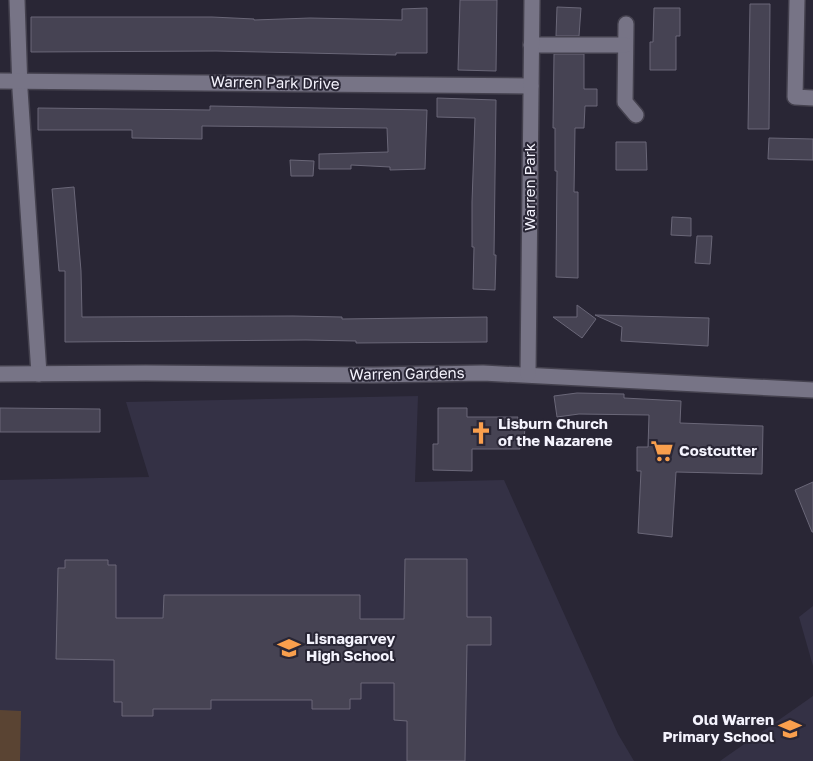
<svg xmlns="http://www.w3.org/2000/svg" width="813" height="761" viewBox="0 0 813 761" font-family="'Golos Text',sans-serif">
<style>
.built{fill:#343145}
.green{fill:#5a4433}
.building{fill:#464353;stroke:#6a6778}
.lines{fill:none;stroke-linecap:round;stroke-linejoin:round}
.minor-casing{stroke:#44414e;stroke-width:18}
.minor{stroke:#777486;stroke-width:15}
.labels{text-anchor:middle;stroke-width:4;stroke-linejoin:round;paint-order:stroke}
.street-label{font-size:15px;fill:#f4f3fd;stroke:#292635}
.poi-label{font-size:15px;font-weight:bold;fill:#f4f3fd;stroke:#292635;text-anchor:start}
</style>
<rect width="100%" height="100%" fill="#292635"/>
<!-- built -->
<g class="built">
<path d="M 418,396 L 415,482 L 504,480 L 618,734 L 634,761 L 0,761 L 0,480 L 149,477 L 126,402 Z"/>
<path d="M 813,606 L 813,666 L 799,617 Z"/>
<path d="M 813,696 L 813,761 L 720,761 Z"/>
</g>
<!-- green -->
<path class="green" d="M 0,710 L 21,711 L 20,761 L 0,761 Z"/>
<!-- building -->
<g class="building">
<path d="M 460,0 L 497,0 L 496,71 L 458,70 Z"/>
<path d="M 750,4 L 770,4 L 769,129 L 748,129 Z"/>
<path d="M 557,7 L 581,8 L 579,36 L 556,36 Z"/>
<path d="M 427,8 L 427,53 L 396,53 L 396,55 L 216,51 L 31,52 L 31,17 L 212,17 L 254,19 L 254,20 L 310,18 L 402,20 L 402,9 Z"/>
<path d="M 654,8 L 680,8 L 680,36 L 676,36 L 676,70 L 650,70 L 650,42 L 653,42 Z"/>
<path d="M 554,54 L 584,54 L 584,89 L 597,89 L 597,106 L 585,106 L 584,128 L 575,128 L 574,192 L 578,192 L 578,278 L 556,277 L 557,171 L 555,171 L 555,128 L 553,128 Z"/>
<path d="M 437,98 L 496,100 L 494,255 L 496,255 L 495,290 L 473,289 L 474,247 L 472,247 L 472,202 L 475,118 L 437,117 Z"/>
<path d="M 210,106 L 427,110 L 425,169 L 390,170 L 390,167 L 351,165 L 351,169 L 319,169 L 319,154 L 388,152 L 387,128 L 202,126 L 202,139 L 132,138 L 132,130 L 38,130 L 38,108 L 210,110 Z"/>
<path d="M 769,138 L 813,139 L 813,160 L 768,159 Z"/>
<path d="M 616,142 L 646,142 L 647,170 L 616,170 Z"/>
<path d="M 290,160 L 314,161 L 313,176 L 291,176 Z"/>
<path d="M 74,187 L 81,271 L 82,317 L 293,316 L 342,317 L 342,319 L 487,317 L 487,342 L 356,343 L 356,341 L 306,340 L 65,342 L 65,271 L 59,271 L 52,189 Z"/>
<path d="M 672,217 L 691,218 L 691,236 L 671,235 Z"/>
<path d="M 697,236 L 712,236 L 710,264 L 695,263 Z"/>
<path d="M 577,305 L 596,319 L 582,338 L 553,317 L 577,317 Z"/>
<path d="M 595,315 L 709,318 L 708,346 L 621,341 L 622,327 Z"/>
<path d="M 577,393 L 624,394 L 624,398 L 681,401 L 680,423 L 763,426 L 762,474 L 676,472 L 672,537 L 638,533 L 641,471 L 637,471 L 637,447 L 648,447 L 649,415 L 579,414 L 557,417 L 554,396 Z"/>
<path d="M 0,408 L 100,409 L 100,432 L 0,432 Z"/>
<path d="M 438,408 L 467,408 L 467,417 L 518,417 L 518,426 L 525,426 L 524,441 L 520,441 L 520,449 L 472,449 L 472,471 L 433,470 L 433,444 L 438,444 Z"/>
<path d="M 813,482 L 813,532 L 812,532 L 795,490 Z"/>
<path d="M 405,559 L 467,559 L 467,617 L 491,617 L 491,645 L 467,645 L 465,761 L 407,761 L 407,721 L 394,720 L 394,683 L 361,683 L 361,699 L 350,699 L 350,709 L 312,709 L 312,700 L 211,700 L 211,709 L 153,709 L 153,716 L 122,716 L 122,702 L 114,702 L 114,660 L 56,659 L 58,568 L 65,568 L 65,560 L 108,560 L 108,565 L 116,565 L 116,618 L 163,618 L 164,595 L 360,595 L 360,619 L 404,619 Z"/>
</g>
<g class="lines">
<defs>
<g id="minor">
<path d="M 17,0 L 20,90 L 39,374"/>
<path d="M 797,0 L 795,97 L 813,98"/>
<path d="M 626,24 L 625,102 L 636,115"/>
<path d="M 531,45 L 625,45"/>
<path d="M 0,81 L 531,86"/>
<path d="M 0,374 L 146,373 L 373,375 L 483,373 L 813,390"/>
<path d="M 528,374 L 532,0"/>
</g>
</defs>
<!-- minor casing -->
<use href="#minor" class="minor-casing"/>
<!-- minor -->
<use href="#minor" class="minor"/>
</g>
<!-- icons -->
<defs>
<symbol id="church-bare" viewBox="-9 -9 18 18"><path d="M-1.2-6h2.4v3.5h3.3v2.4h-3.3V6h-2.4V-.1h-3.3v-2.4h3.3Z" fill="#f99f4d" stroke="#292635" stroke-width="2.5" paint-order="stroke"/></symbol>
<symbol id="supermarket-bare" viewBox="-9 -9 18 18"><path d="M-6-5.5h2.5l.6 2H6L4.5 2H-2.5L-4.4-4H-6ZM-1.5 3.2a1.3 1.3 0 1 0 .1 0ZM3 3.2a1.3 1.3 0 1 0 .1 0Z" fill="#f99f4d" stroke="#292635" stroke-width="2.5" paint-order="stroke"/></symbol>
<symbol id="school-bare" viewBox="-9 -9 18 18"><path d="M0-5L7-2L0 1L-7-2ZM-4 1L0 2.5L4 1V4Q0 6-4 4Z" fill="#f99f4d" stroke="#292635" stroke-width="2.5" paint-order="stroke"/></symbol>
</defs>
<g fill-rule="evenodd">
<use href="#church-bare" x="465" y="417" width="32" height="32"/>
<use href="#supermarket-bare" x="646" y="435" width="32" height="32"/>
<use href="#school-bare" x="273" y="632" width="32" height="32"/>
<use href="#school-bare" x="774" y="713" width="32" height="32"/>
</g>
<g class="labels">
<!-- street labels -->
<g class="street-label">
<text transform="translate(275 83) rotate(1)" y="5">Warren Park Drive</text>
<text transform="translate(530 187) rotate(-90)" y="5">Warren Park</text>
<text transform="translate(407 374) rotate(-1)" y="5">Warren Gardens</text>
</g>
<!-- poi labels -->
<g class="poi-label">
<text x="498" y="429">Lisburn Church<tspan x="498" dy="17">of the Nazarene</tspan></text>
<text x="679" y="456">Costcutter</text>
<text x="306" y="644">Lisnagarvey<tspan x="306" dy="17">High School</tspan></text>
<text x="774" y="725" text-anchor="end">Old Warren<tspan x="774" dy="17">Primary School</tspan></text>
</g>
</g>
</svg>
